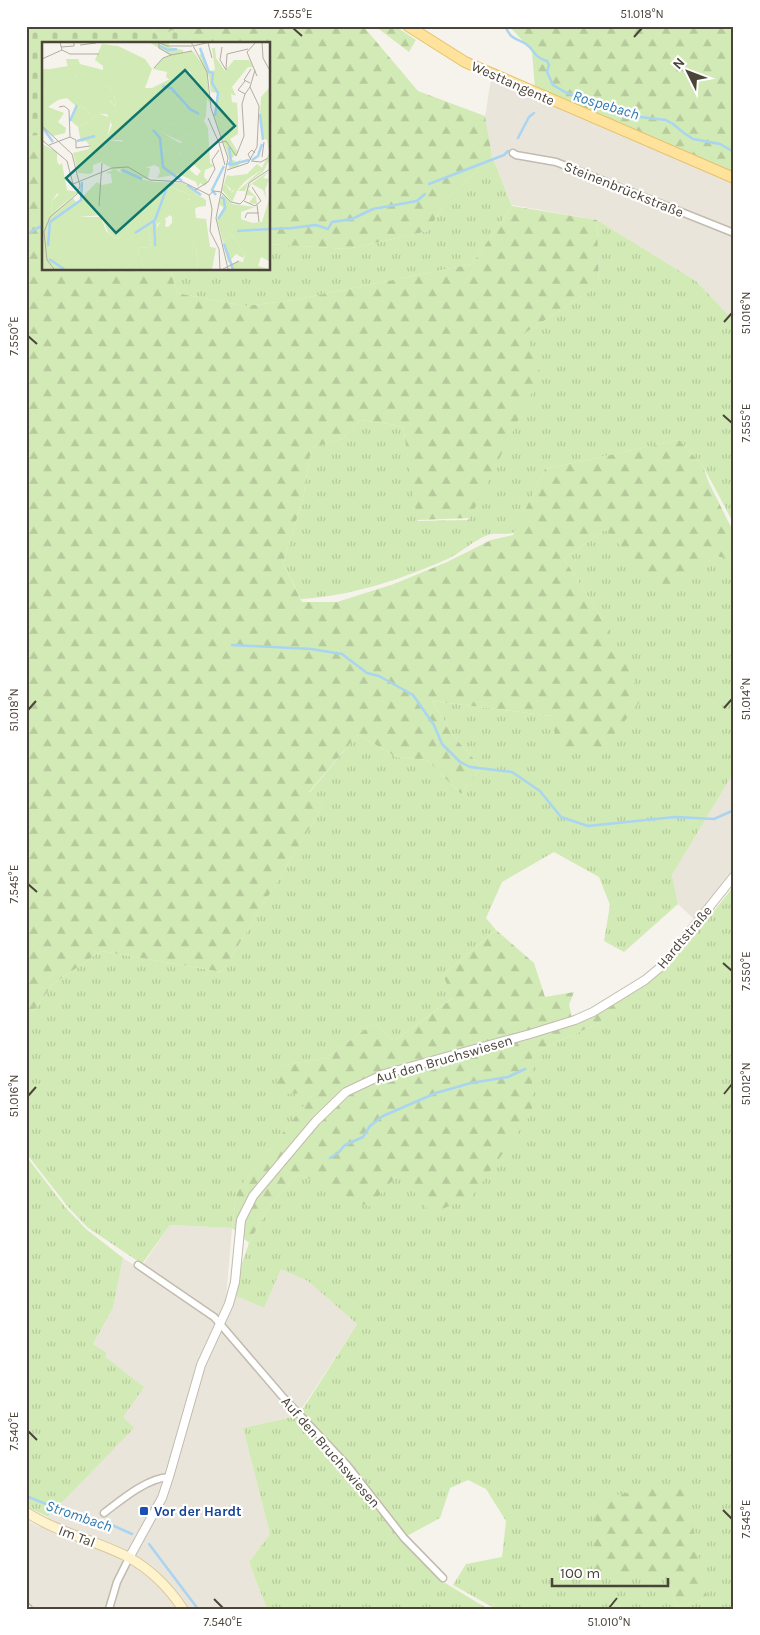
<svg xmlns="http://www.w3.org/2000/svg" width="760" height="1635" viewBox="0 0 760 1635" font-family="Karla,sans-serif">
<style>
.residential{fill:#eae5da}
.grass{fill:url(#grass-tufts);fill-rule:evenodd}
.forest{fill:url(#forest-firs)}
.cemetery{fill:url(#cemetery-stones)}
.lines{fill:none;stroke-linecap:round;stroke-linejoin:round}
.stream{stroke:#a9d4f2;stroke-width:2.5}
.minor-casing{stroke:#c2bbae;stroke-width:9}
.tertiary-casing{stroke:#c2bbae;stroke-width:10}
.secondary-casing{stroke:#d6c79b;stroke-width:11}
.primary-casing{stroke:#e6c16a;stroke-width:12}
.minor{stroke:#fff;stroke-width:6}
.tertiary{stroke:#fff;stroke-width:8}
.secondary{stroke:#fff3cd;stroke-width:9}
.primary{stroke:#ffe39c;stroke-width:10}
.ticks{fill:none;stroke:#4b4439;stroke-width:2}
.transit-dot{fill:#1a4fb4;stroke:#fff;stroke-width:2}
.labels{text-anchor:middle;stroke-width:4.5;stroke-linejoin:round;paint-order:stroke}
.street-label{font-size:14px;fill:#4b4439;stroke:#fff}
.transit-label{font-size:14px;font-weight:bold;fill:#164399;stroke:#fff;text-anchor:start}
.water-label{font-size:15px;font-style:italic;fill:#2e7ab2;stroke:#fff}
.inset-river{fill:none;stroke:#a9d4f2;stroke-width:2.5}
.inset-road{fill:none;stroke:#b2ada4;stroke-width:1}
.view{fill:#0f766e;fill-opacity:0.15;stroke:#0f766e;stroke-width:2.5}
.inset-edge{fill:none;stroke:#4b4439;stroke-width:2.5}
.neatline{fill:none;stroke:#4b4439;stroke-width:2}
.ticks-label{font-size:12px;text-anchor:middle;fill:#4b4439}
</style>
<defs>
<pattern id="grass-tufts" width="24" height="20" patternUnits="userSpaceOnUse" patternTransform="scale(1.25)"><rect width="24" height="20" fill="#d2eab5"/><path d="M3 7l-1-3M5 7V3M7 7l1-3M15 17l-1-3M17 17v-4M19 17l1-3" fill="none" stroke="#b6ca9c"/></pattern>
<pattern id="forest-firs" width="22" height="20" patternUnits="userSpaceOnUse" patternTransform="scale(1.25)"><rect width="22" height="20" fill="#d2eab5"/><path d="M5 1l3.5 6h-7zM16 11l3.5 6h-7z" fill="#b6ca9c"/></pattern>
<pattern id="cemetery-stones" width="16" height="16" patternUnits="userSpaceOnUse" patternTransform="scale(1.25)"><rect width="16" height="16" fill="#d2eab5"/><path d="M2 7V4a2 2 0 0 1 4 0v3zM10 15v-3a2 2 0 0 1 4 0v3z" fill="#b6ca9c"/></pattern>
</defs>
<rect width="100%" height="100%" fill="#f6f3ec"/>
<!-- residential -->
<g class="residential">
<path d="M 491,79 L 734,181 L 734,321 L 696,281 L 597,220 L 512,205 L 492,156 L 485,117 Z"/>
<path d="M 734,772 L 734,868 L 694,919 L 678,904 L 672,875 Z"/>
<path d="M 170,1225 L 232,1228 L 226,1298 L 236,1296 L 264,1308 L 281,1268 L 308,1281 L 357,1324 L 297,1416 L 243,1428 L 270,1534 L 249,1562 L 267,1609 L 26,1609 L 26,1520 L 39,1527 L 133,1428 L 123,1418 L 104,1357 L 107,1353 L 93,1344 L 113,1308 L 123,1258 L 140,1269 Z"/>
</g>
<!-- grass -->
<g class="grass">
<path d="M 492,156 L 512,206 L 472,264 L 294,300 L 245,306 L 177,293 L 170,269 L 269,269 L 269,244 L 348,249 L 428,231 L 448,198 Z"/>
<path d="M 597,220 L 696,281 L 734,321 L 734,524 L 703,466 L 679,440 L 545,469 L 515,532 C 506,536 497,532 488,535 C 473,540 460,554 445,560 C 400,580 350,596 301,599 L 283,563 L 303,499 L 311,448 L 342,439 L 360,420 L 403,426 L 418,521 L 468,520 L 498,459 L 525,333 L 599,285 Z"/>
<path d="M 605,529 L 667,595 L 715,556 L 730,559 L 734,575 L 734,772 L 672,875 L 678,904 L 624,952 L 604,941 L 610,905 L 599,877 L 554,852 L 502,882 L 486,918 L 496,930 L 443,975 L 454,997 L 394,1041 L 374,1023 L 326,1058 L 280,1066 L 315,1092 L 237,1191 L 232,1228 L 170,1225 L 142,1264 L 87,1227 L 68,1207 L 26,1153 L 26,1021 L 53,984 L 101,951 L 222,972 L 323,806 L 309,793 L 358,734 L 396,757 L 427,760 L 461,794 L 481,767 L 455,738 L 432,701 L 553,716 L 603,620 L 564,559 Z"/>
<path d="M 734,886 L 734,1609 L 496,1609 L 453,1585 L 466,1564 L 502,1557 L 506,1521 L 486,1489 L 468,1480 L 450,1488 L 440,1518 L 405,1537 L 347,1464 L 301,1412 L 357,1324 L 308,1281 L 281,1269 L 264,1308 L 236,1296 L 240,1269 L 249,1243 L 269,1206 L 299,1174 L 369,1206 L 400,1172 L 532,1113 L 532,1053 L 597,1024 L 642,992 L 638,989 L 662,972 L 684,948 ZM 669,1579 L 707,1598 L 677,1607 Z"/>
<path d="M 26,1156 L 66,1208 L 86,1229 L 123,1258 L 113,1308 L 93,1344 L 107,1353 L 105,1357 L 144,1387 L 123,1417 L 134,1428 L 48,1517 L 26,1506 Z"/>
<path d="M 297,1416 L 313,1430 L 442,1581 L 488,1609 L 267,1609 L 249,1562 L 270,1534 L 243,1428 Z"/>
</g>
<!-- forest -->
<g class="forest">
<path d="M 150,26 L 363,26 L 418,91 L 485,116 L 492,156 L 448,198 L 428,231 L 348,249 L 269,244 L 269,44 L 194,44 L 190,37 L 158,37 Z"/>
<path d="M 375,26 L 395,26 L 416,40 L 409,52 Z"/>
<path d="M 509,26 L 734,26 L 734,175 L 535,89 L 532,51 Z"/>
<path d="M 44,135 L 44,269 L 170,269 L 177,293 L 245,306 L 294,300 L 472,264 L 512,206 L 597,220 L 599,285 L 525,333 L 541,374 L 470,518 L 417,520 L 403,426 L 360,420 L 342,439 L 311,448 L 303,499 L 283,563 L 302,602 L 337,602 L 394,584 L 447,562 L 491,540 L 513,535 L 545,469 L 679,440 L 703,466 L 709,483 L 734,533 L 734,575 L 730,559 L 715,556 L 667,596 L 605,529 L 564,559 L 603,620 L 643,698 L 599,753 L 556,751 L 553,716 L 432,701 L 455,738 L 481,767 L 461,794 L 427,760 L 396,757 L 358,734 L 309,792 L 323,806 L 222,972 L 101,951 L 53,984 L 26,1021 L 26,136 Z"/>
<path d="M 496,930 L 534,963 L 545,997 L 574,992 L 569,1005 L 574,1025 L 597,1015 L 638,989 L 643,992 L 597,1024 L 532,1053 L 532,1113 L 470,1199 L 430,1213 L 400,1172 L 369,1207 L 299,1174 L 269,1206 L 249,1243 L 232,1228 L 237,1191 L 314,1093 L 275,1094 L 279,1066 L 326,1058 L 374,1023 L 394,1041 L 453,998 L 443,975 Z"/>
<path d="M 685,1485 L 707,1598 L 677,1607 L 669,1579 L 594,1571 L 596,1499 L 647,1489 Z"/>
</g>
<!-- cemetery -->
<path class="cemetery" d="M 26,26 L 150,26 L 158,37 L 172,30 L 190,37 L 194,44 L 44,44 L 44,135 L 26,136 Z"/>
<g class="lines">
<!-- stream -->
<g class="stream">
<path d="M 505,26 C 512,41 515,37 526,44 C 535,50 533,57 547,61 L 549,65 L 547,72 L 553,85 L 565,92 L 632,116 L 666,120 L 673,124 L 684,133 L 693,139 L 720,144 L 734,152"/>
<path d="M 518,138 L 529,117 L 534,113"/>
<path d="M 429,184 L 504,155 L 508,151"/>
<path d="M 269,229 L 292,228 L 316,225 L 328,229 L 332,222 L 352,219 L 373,209 L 417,201 L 425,194"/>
<path d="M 26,235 L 39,227 L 44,229"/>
<path d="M 232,645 L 311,649 L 342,654 L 367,673 L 379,676 L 413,695 L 434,725 L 442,744 L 460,762 L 470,767 L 512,772 L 540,791 L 561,817 L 588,826 L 675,817 L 714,819 L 734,810"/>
<path d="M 330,1158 L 338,1153 L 345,1145 L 363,1137 L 370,1126 L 383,1116 L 436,1093 L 471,1083 L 508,1077 L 525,1069"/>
<path d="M 26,1496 L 46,1504 L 58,1512 L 103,1525 L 112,1525 L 132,1534"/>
<path d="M 149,1544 L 198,1609"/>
</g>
<defs>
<g id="minor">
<path d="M 513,153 L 516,155 L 556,162 L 734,233"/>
<path d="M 138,1265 L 214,1317 L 221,1325 L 282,1396 L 347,1465 L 404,1538 L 443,1578"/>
<path d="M 104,1513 C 121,1500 147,1478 169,1477"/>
<path d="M 26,1606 L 29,1609"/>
<path d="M 109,1609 L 117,1582 L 129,1558"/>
</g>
<path id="tertiary" d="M 129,1558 L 162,1498 L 169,1477 L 201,1365 L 229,1304 L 235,1282 L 241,1220 L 253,1196 L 316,1121 L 346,1092 L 384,1074 L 530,1034 L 575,1020 L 593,1012 L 645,980 L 663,965 L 734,876"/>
<path id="secondary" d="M 26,1512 C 58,1533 95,1540 128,1557 C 150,1569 169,1588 183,1609"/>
<path id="primary" d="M 408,26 L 465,62 L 734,178"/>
</defs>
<!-- minor casing -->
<use href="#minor" class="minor-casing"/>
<!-- tertiary casing -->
<use href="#tertiary" class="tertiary-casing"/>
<!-- secondary casing -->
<use href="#secondary" class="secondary-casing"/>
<!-- primary casing -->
<use href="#primary" class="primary-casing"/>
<!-- minor -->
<use href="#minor" class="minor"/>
<!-- tertiary -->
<use href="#tertiary" class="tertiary"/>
<!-- secondary -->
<use href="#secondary" class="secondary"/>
<!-- primary -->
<use href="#primary" class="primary"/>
</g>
<!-- ticks -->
<path class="ticks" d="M 293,28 L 302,36M 634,37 L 642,28M 724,322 L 732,313M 28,336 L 37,344M 723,415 L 732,423M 724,708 L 732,699M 28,710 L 36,701M 28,884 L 37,892M 723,963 L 732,971M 724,1094 L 732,1084M 28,1096 L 36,1087M 28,1431 L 37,1440M 723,1510 L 732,1519M 214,1599 L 223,1608M 609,1608 L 617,1598"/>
<!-- markers -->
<rect class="transit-dot" x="139" y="1506" width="10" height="10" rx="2.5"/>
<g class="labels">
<!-- street labels -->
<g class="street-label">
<text transform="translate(513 83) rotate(24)" y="5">Westtangente</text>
<text transform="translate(624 189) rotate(22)" y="5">Steinenbrückstraße</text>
<text transform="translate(684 937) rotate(-50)" y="5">Hardtstraße</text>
<text transform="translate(444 1059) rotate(-16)" y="5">Auf den Bruchswiesen</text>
<text transform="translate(331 1452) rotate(49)" y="5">Auf den Bruchswiesen</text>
<text transform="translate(77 1536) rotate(21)" y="5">Im Tal</text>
</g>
<!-- transit labels -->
<g class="transit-label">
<text x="154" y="1516">Vor der Hardt</text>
</g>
<!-- water labels -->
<g class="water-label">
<text transform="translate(606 105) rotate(17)" y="5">Rospebach</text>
<text transform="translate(79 1516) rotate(19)" y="5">Strombach</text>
</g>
</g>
<!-- overview -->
<g transform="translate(42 42)">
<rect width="228" height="228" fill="#f6f3ec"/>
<path d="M 26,24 L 34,35 L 35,31 L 43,31 L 53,33 L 61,45 L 65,43 L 72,53 L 74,65 L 67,58 L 69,65 L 50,75 L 44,67 L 35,65 L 25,56 L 16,58 L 6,65 L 22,71 L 16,80 L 24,86 L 23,91 L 11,94 L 0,84 L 0,54 L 4,52 L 1,42 L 8,27 ZM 137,55 L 143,64 L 164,74 L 162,79 L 155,80 L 137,66 L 133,61 ZM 58,72 L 69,76 L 65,98 L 113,103 L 119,114 L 120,106 L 127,116 L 137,113 L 139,106 L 144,107 L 150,118 L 148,128 L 155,134 L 159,129 L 150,121 L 155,107 L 119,90 L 131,80 L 138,86 L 133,93 L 136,97 L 151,92 L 153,88 L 162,91 L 166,86 L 168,121 L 172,124 L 163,128 L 162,135 L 166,139 L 163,144 L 158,141 L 156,145 L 154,140 L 137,132 L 115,136 L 118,130 L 117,125 L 112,123 L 100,127 L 84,123 L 69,126 L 59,120 L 51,123 L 51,130 L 48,132 L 36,131 L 31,111 L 47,107 L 48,104 L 44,99 L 39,100 L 36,85 ZM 0,102 L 15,110 L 15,119 L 17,123 L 20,121 L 25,148 L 36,150 L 9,172 L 10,159 L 17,152 L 0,147 ZM 215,122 L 220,126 L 188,151 L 189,147 L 183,142 L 184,138 L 189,134 L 205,132 ZM 73,127 L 84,134 L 112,140 L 142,141 L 155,152 L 150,154 L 130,145 L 123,149 L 117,171 L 112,177 L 107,181 L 89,181 L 82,193 L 74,197 L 66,190 L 59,173 L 36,175 L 29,166 L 55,140 L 60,143 L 70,141 L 69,132 L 64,131 ZM 150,157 L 156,165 L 153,167 L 154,176 L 164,177 L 168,205 L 174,206 L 170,227 L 156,227 L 154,204 L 148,196 L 134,227 L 103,227 L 95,206 L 110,205 L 106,188 L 109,182 L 114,179 L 111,190 L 111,205 L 112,192 L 120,176 L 124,178 L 123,184 L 126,185 L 130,181 L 130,175 L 125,171 L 127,165 ZM 190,192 L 203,213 L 201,216 L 194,212 L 186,221 L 181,198 Z" fill="#d2eab5"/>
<path d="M 107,0 L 127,0 L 127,5 L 141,8 L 141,11 L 151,9 L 165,29 L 167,61 L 165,56 L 164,74 L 154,75 L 148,70 L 137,55 L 133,61 L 155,80 L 162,79 L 166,86 L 162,91 L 153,89 L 151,92 L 136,97 L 132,93 L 138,86 L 131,80 L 119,90 L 138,101 L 145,99 L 155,107 L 150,126 L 149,117 L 143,116 L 144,107 L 139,106 L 134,121 L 127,121 L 121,106 L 119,114 L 115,114 L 113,103 L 87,108 L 80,98 L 64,98 L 70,83 L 65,72 L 58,72 L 36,85 L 29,79 L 35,65 L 44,67 L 50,75 L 60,63 L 69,64 L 66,58 L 74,65 L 72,53 L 65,43 L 61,45 L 64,51 L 53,34 L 35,31 L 33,36 L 27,30 L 24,17 L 36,17 L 38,22 L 61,28 L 61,24 L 53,18 L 60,2 L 76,4 L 103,17 L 110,27 L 103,46 L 110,46 L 130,36 L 146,50 L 151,39 L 148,30 L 131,15 ZM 170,6 L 173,6 L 174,16 L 183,29 L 192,18 L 207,18 L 201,7 L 211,25 L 206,25 L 190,45 L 194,54 L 189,52 L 190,60 L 195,61 L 196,78 L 196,92 L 188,97 L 196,110 L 189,117 L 195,120 L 199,117 L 196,125 L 187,127 L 187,116 L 172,73 L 176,51 L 169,50 L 167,35 L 157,13 L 159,12 L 168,29 L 173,28 ZM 0,27 L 8,27 L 8,32 L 2,42 L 7,46 L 4,52 L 0,54 ZM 227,46 L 227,109 L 225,98 L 221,96 L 218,73 L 219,55 ZM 227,111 L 227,119 L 221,130 L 206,141 L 203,149 L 196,149 L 220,127 L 203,139 L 195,149 L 190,160 L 180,148 L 185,133 L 189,134 L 183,142 L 190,151 L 202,134 L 220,126 ZM 84,119 L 93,125 L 108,126 L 106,137 L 113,140 L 101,136 L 86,141 L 77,127 L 69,128 L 72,124 L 83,123 ZM 227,129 L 221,136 L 227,137 L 223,148 L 225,158 L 221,148 L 210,142 L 206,147 L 214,155 L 215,162 L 207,161 L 212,154 L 204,153 L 206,144 ZM 130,140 L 130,145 L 136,148 L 150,154 L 155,152 L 164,158 L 164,164 L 156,165 L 147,157 L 144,162 L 127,165 L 127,174 L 115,182 L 114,206 L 111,190 L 114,179 L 109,182 L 106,188 L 110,205 L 95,206 L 103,227 L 0,227 L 0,147 L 9,146 L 16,150 L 10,159 L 9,172 L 31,156 L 34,160 L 43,154 L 30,166 L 36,175 L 59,175 L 64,189 L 74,197 L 82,193 L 89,181 L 107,181 L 112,177 L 117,171 L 122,146 ZM 181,151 L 190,162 L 213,165 L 199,170 L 199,177 L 210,181 L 220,180 L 227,157 L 227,219 L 219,215 L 216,224 L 227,227 L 190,227 L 187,224 L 189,219 L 191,222 L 195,219 L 201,220 L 203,213 L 190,192 L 181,198 L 188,219 L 185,216 L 175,177 L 182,166 L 177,162 ZM 148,196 L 154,204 L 156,227 L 134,227 L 131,214 L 140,212 L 139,204 Z" fill="#d2eab5"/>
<path d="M 129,13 L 143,21 L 151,39 L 151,49 L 146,50 L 124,35 L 125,30 L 111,27 L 121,16 Z" fill="#d2eab5"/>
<path class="inset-river" d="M 118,4 L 126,8 L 135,7M 158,6 L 167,30 L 171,31 L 170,41 L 176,51 L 173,74M 120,44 L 129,46 L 148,67 L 157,72M 218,72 L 221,98M 28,79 L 35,63M 1,86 L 11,100M 111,88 L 118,96 L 121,125 L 140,139M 35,99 L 53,94M 210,118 L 216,114 L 220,102M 186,123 L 189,119 L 187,105M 188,123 L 207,118M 80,128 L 100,137M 145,143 L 159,153M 174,153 L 170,148 L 182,124M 176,177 L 183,166 L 182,157 L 179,155M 112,179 L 113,204M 195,189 L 227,187M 93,191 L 113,178 L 125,145 L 132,141M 182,202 L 191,227M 6,204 L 8,180 L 39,158 L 40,140M 7,217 L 22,227"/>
<path class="inset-road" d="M 18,0 L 20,8 L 28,12 L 57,12M 116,0 L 125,4 L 150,4M 149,0 L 165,30 L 169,66 L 186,116 L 174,176 L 186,227M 214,0 L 205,10 L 215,34M 220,0 L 221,16 L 227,27M 166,1 L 170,16M 38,3 L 54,1M 151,4 L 168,0M 19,5 L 32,4 L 32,0M 180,5 L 178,18 L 184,28M 129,13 L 150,9M 0,17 L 20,8M 112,26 L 121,16 L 129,13 L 117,6 L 117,1M 184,28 L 185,12 L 206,7M 203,39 L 196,48 L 203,52 L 208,45M 208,41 L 202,38 L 209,27M 17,65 L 22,64 L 27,68 L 28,95M 166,76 L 177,101M 0,84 L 30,112 L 38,144 L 35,152 L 8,175 L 2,190 L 5,218 L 12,227M 0,98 L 25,119 L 31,142 L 70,126 L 86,125 L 108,138 L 141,140 L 167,153M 7,103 L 28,95 L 34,98 L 34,106 L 48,104M 220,115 L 222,100M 209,118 L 206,112 L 210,108 L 213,111M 209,119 L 219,120 L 226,116M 183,123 L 177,101 L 184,99 L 194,114 L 202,94 L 200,62 L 203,52M 185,128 L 206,121 L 215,105 L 217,64 L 208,45 L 213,28M 153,148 L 166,140 L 173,127 L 170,118 L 177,108M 167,153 L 172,149 L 179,150 L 189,160 L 198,162 L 203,157 L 207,141 L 228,127M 167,153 L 170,167 L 168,189 L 177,207 L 178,227M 202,159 L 213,164 L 219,159 L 210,145M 215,163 L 217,180M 57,164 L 60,121M 203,176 L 205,171 L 217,171M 181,227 L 197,219"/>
<path class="view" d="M 143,28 L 193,84 L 74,191 L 24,136 Z"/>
<rect width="228" height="228" class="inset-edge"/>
</g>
<!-- border -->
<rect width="760" height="1635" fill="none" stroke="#ffffff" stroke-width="55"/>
<!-- north arrow -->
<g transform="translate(688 72) rotate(312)" stroke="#ffffff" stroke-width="4" paint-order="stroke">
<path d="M0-4L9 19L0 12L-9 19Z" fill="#4b4439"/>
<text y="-8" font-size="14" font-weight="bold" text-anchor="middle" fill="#4b4439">N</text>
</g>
<!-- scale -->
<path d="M552 1578v8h116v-8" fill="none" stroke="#4b4439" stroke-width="2.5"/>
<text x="560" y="1578" font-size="15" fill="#4b4439" stroke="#ffffff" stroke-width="4" paint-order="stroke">100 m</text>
<rect x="28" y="28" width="704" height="1580" class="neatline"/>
<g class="ticks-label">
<text x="293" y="18">7.555°E</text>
<text x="642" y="18">51.018°N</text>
<text transform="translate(746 313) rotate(-90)" y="4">51.016°N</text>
<text transform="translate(14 336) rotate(-90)" y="4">7.550°E</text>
<text transform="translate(746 423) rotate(-90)" y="4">7.555°E</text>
<text transform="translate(746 699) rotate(-90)" y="4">51.014°N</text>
<text transform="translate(14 710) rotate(-90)" y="4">51.018°N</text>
<text transform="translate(14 884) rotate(-90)" y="4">7.545°E</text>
<text transform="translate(746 971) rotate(-90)" y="4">7.550°E</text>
<text transform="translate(746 1084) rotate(-90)" y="4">51.012°N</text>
<text transform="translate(14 1096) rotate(-90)" y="4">51.016°N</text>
<text transform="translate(14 1431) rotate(-90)" y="4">7.540°E</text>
<text transform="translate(746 1519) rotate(-90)" y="4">7.545°E</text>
<text x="223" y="1626">7.540°E</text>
<text x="609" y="1626">51.010°N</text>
</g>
</svg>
